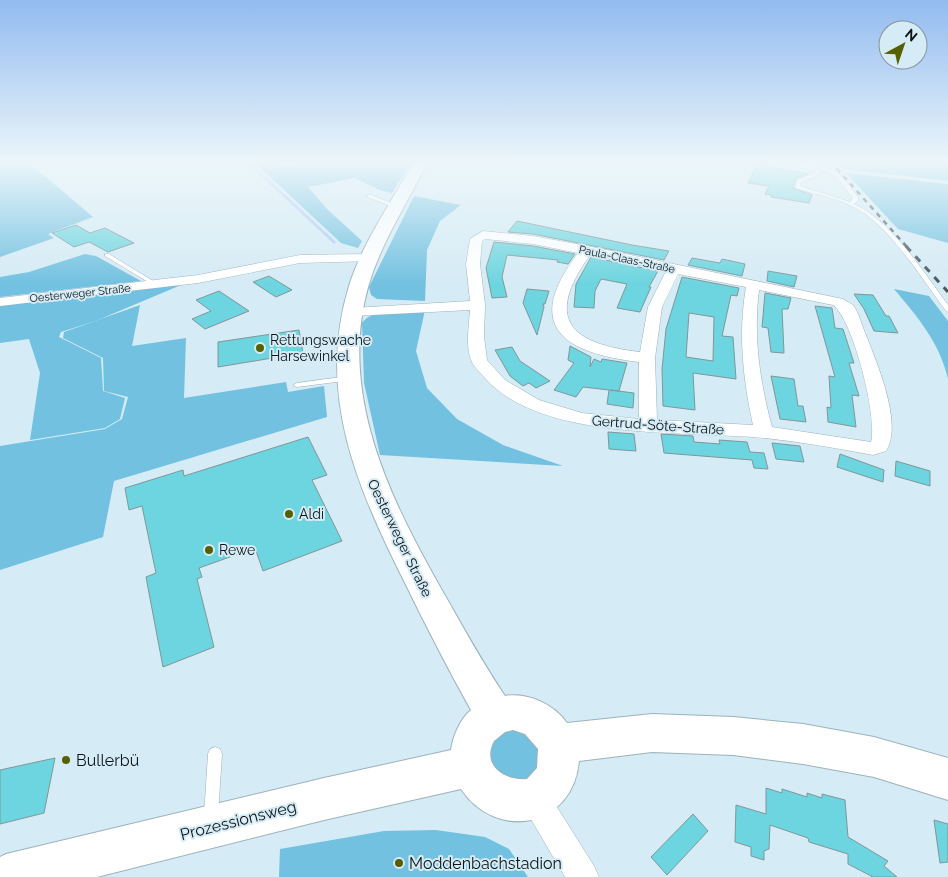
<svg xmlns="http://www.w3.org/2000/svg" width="948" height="877" viewBox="0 0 948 877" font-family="Raleway,sans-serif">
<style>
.green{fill:#72c1e0}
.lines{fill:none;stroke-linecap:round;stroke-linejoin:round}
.stream{stroke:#b1c6fb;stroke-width:3}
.building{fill:#6dd5df;stroke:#7f9799;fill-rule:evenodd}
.lane-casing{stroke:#9cb2bb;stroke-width:1}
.street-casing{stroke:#9cb2bb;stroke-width:1}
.secondary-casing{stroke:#9cb2bb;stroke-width:2}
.lane{fill:#fff;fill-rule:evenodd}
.street{fill:#fff;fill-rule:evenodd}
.secondary{fill:#fff;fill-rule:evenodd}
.rail-far1{stroke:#48555a;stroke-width:2.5;stroke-dasharray:5 5;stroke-linecap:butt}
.rail{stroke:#48555a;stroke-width:3;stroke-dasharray:7 7;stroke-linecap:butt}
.poi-dot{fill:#556000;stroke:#d5ebf5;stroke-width:2}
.labels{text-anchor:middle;stroke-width:4;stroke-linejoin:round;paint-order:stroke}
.far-street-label{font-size:11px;fill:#0d1518;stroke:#d5ebf5}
.poi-label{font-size:14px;fill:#0d1518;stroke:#d5ebf5;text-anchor:start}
.street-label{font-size:14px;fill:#0d1518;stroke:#d5ebf5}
.near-poi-label{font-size:16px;fill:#0d1518;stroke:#d5ebf5;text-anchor:start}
.near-street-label{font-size:16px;fill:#0d1518;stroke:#d5ebf5}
</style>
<rect width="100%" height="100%" fill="#d5ebf5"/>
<!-- green -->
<g class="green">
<path d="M 0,161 L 27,161 L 93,217 L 48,234 L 54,238 L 0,257 Z"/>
<path d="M 253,161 L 280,161 L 284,166 L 308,161 L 411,162 L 392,193 L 380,190 L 355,178 L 308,187 L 327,209 L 362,241 L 358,248 L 341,243 Z"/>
<path d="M 836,161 L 948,161 L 948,181 L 844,169 Z"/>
<path d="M 846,173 L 948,184 L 948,243 L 898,229 Z"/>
<path d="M 414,196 L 461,205 L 440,221 L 427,250 L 425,301 L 377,299 L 371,295 L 369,287 Z"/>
<path d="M 85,254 L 96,256 L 141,281 L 0,297 L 0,277 L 29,272 Z"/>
<path d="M 165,285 L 181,285 L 98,320 L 61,332 L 59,337 L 101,358 L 103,391 L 125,398 L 120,419 L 105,428 L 30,440 L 40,373 L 29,339 L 0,343 L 0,305 Z"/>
<path d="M 894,289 L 929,296 L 948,321 L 948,379 C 940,343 917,316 894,289 Z"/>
<path d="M 140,305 L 132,346 L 186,338 L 184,398 L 286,382 L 288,392 L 324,386 L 327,417 L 114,481 L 103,537 L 0,570 L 0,446 L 105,429 L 122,419 L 128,397 L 104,391 L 103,358 L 63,338 L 64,332 Z"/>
<path d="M 425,310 L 416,351 L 427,388 L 457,419 L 503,445 L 563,466 L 380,455 L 364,383 L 362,323 C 373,307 408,311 425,310 Z"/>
<path d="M 512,730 C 536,732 540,748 540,769 L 526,782 L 506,783 L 488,761 C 490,744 493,734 512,730 Z"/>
<path d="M 436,830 L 485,837 L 509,849 L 528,877 L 279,877 L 280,849 L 384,831 Z"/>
</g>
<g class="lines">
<!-- stream -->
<path class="stream" d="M 247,161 L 334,242"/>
</g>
<!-- building -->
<g class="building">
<path d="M 757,164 L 808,174 L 796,178 L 793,188 L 812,195 L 809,203 L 771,197 L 771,195 L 765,194 L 769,186 L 748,183 Z"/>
<path d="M 517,221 L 632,245 L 669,251 L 664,260 L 533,234 L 508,232 Z"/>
<path d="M 76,225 L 90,233 L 105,228 L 134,243 L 108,252 L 89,242 L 74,247 L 52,233 Z"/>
<path d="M 494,242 L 533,246 L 575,254 L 568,264 L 557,262 L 558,260 L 507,255 L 502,277 L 507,297 L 492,298 L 486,268 Z"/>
<path d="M 591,257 L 658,271 L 649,287 L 651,287 L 640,312 L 617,308 L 627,284 L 601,279 L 595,291 L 594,308 L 574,307 L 576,284 Z"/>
<path d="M 692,258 L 720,263 L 722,259 L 745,264 L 742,276 L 688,265 Z"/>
<path d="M 768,271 L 797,276 L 794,287 L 767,281 Z"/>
<path d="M 269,276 L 292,290 L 276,297 L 253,282 Z"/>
<path d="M 682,277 L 739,288 L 737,296 L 731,295 L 722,336 L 733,337 L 736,379 L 693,373 L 695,410 L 663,406 L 662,369 L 666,329 ZM 689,313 L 714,317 L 713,361 L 686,357 Z"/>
<path d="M 527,289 L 549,291 L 545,304 L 543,304 L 544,307 L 537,335 L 523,303 Z"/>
<path d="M 219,291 L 249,311 L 205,329 L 192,319 L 211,311 L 196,300 Z"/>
<path d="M 765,293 L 791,298 L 788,309 L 782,309 L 784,353 L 771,352 L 768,328 L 762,327 Z"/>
<path d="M 854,294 L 873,295 L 886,316 L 889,316 L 898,333 L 874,331 L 864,309 Z"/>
<path d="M 815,306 L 832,308 L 835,328 L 843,329 L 854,363 L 849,363 L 859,396 L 852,395 L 856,427 L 828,422 L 827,407 L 831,408 L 829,376 L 835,377 Z"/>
<path d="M 299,330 L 303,353 L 218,367 L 218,342 Z"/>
<path d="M 570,346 L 591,357 L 590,367 L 594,359 L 601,362 L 602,359 L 627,363 L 619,391 L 610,390 L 634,393 L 633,408 L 607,404 L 609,390 L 583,387 L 576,397 L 554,390 L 574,363 L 568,360 Z"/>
<path d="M 512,347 L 520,361 L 550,381 L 536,388 L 529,383 L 523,386 L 510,376 L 495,350 Z"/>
<path d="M 771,376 L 794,379 L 798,406 L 803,406 L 806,422 L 780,419 Z"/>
<path d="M 608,432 L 634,434 L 636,451 L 609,449 Z"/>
<path d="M 661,434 L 693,436 L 694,442 L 720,444 L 719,440 L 747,442 L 750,452 L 764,453 L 768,469 L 754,468 L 752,460 L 664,453 Z"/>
<path d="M 308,437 L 327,475 L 312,480 L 342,541 L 263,571 L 255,548 L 199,568 L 202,577 L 197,579 L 214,647 L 163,667 L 146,577 L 156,573 L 142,506 L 129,510 L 125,488 L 183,470 L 184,476 Z"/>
<path d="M 772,443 L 800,446 L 804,462 L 776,459 Z"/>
<path d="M 840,454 L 884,470 L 883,482 L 837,467 Z"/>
<path d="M 896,461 L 930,471 L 930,486 L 895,476 Z"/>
<path d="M 55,758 L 44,813 L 0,824 L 0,770 Z"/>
<path d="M 766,788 L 782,793 L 782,789 L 807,797 L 807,793 L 822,798 L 822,794 L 845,800 L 848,837 L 888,861 L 884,866 L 897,877 L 873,877 L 848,864 L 848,854 L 809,842 L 808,838 L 770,825 L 769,849 L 764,851 L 764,860 L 751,856 L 751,847 L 735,842 L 736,805 L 766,814 Z"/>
<path d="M 693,814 L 708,831 L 667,875 L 651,857 Z"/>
<path d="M 934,820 L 948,824 L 948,862 L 940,863 Z"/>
</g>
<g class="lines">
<defs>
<g id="lane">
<path d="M 757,161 C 772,161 827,164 838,173 C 845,179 852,189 858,197 L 858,201 L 854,204 C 892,221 924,273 948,305 L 948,312 L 946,311 C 924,281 894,234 864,213 C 844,199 818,195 795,188 L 797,180 L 812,174 L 816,170 ZM 820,170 C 836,172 843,186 852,197 L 852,200 L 850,202 L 800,186 L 801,182 L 816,176 Z"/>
<path d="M 367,195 L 371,195 L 399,206 L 394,207 L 367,197 Z"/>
<path d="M 105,254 L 109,254 L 158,284 L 155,286 L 153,285 L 105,256 Z"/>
<path d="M 349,376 L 352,376 L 353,378 L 352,380 L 297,387 L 293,385 L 297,383 Z"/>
<path d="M 215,747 L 220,749 L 222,754 L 218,816 L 216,821 L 211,823 L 206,821 L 204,816 L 208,754 L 210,749 Z"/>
</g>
<g id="street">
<path d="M 483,231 L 533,236 L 587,246 L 843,299 C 846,301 850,303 853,305 C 858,311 861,323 864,330 C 875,359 904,423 886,451 L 873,455 C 837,448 801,442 765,438 C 685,430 540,442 484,377 C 480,372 474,367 472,362 C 465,348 469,325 470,310 L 353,316 L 346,312 L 353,308 L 470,301 L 466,264 L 470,239 ZM 485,239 L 533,244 L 578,253 C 522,327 564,353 639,362 L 639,419 L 582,413 L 539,400 L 505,380 L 487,360 L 484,337 L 485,305 L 480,264 L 482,241 ZM 590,255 L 666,271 L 648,307 L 640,352 C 571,344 543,320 590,255 ZM 678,274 L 746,287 C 738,334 743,379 753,425 L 657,420 L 655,358 L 662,307 ZM 759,290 L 833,305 C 853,319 878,418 871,442 L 772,427 C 760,382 753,337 759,290 Z"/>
<path d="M 368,254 L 373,255 L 375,258 L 373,261 L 300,263 L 198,283 L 0,306 L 0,298 L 198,275 L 300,255 Z"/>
<path d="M 534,784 L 545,788 L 594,866 L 599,877 L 565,877 L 519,799 L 523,788 Z"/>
</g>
<path id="secondary" d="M 414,161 L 428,161 C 408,202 382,241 369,284 C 337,393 390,499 443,592 C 463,627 482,662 505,696 C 527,692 554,704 567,723 L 652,714 L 733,717 L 803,724 L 874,737 L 948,758 L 948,800 L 874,777 L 803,764 L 733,755 L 652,752 L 579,761 C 573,828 496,842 461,789 L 324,820 L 97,877 L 0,877 L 0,857 L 6,854 L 324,778 L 451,750 C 453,736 460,719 471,710 C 448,669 426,626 405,583 C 357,487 316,394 349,286 C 363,241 392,202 414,161 ZM 513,730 L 525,734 L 538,749 L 537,768 L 527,779 C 504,781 481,765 494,741 L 505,732 Z"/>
</defs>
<!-- lane casing -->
<use href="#lane" class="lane-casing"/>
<!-- street casing -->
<use href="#street" class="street-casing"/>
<!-- secondary casing -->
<use href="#secondary" class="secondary-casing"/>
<!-- lane -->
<use href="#lane" class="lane"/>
<!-- street -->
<use href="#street" class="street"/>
<!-- secondary -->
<use href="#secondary" class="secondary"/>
<!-- rail-far1 -->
<path class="rail-far1" d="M 830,161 L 907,247"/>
<!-- rail -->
<path class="rail" d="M 906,246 L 948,292"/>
</g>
<!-- sky -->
<linearGradient id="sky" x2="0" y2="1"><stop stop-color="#92bbf0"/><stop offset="0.57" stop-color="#ecf6fa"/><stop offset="1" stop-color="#ecf6fa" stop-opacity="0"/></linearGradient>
<rect width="948" height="284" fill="url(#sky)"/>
<!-- markers -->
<g class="poi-dot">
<circle cx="260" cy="348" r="5"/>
<circle cx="289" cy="514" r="5"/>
<circle cx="209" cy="550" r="5"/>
<circle cx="66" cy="760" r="5"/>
<circle cx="399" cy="863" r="5"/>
</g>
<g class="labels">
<!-- far-street labels -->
<g class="far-street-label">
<text transform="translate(627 259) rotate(12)" y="4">Paula-Claas-Straße</text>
<text transform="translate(80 293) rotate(-6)" y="4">Oesterweger Straße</text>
</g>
<!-- poi labels -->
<g class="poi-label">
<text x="270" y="345">Rettungswache<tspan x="270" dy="16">Harsewinkel</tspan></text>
<text x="299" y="519">Aldi</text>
<text x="219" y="555">Rewe</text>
</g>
<!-- street labels -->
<g class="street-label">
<text transform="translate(658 425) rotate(4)" y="5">Gertrud-Söte-Straße</text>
<text transform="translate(400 538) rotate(64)" y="5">Oesterweger Straße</text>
</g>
<!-- near-poi labels -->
<g class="near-poi-label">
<text x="76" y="766">Bullerbü</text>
<text x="409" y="869">Moddenbachstadion</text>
</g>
<!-- near-street labels -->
<g class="near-street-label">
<text transform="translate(238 820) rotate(-14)" y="6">Prozessionsweg</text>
</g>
</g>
<!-- north arrow -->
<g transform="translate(903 45) rotate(40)"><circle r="24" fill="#d5ebf5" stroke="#85959d"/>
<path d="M0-4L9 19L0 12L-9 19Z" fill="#556000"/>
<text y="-8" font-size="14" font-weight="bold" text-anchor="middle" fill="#0d1518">N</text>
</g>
</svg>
